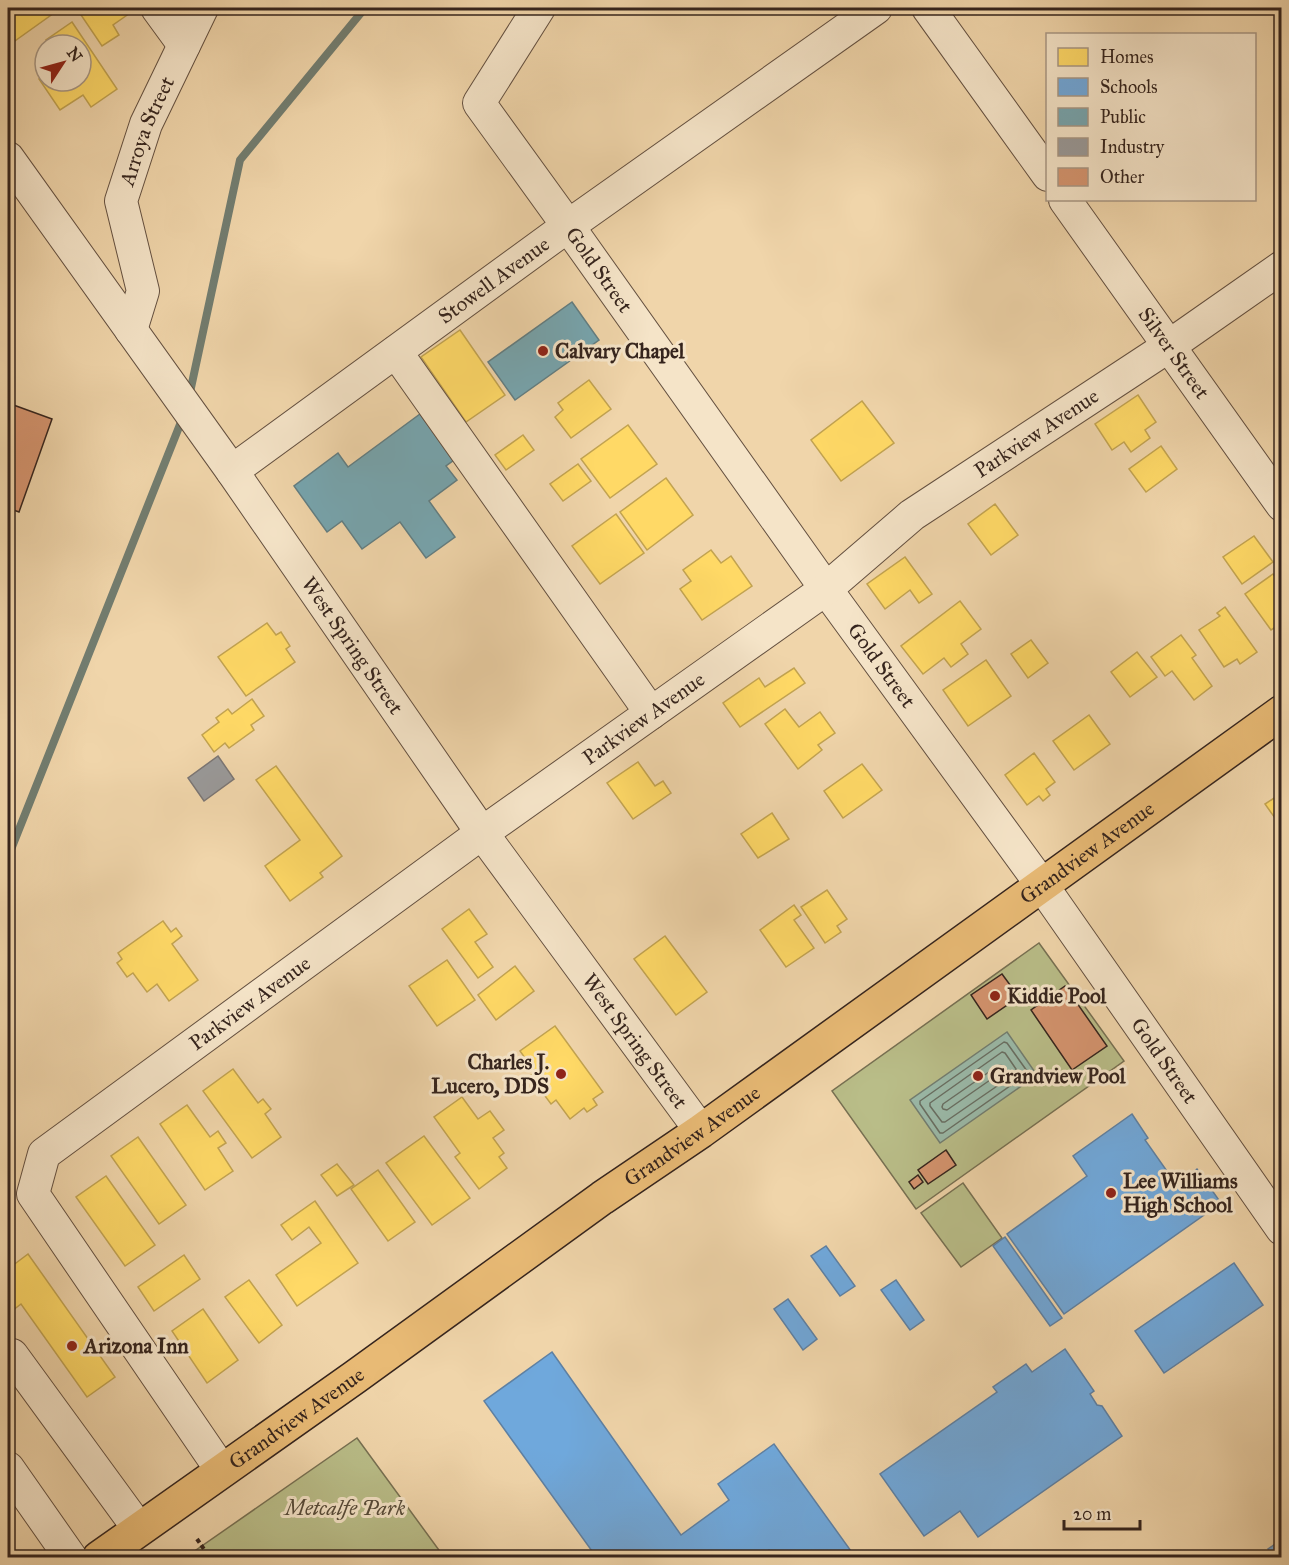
<svg xmlns="http://www.w3.org/2000/svg" width="1289" height="1565" viewBox="0 0 1289 1565" font-family="'IM FELL Great Primer',serif">
<style>
.green{fill:#b9bd88;stroke:#777052;stroke-width:1.5}
.water{fill:#9ab9a8;stroke:#727d70;stroke-width:1.5}
.homes{fill:#ffd966;stroke:#c2a350;stroke-width:1.5}
.schools{fill:#6fa8dc;stroke:#5e80a3;stroke-width:1.5}
.public{fill:#76a5af;stroke:#627e83;stroke-width:1.5}
.industry{fill:#999;stroke:#7b7674;stroke-width:1.5}
.lines{fill:none;stroke-linecap:round;stroke-linejoin:round}
.shore{stroke:#686e62;stroke-width:1.5}
.stream{stroke:#727d70;stroke-width:8}
.building{fill:#d5946f;stroke:#35241d;stroke-width:1.5}
.minor-casing{stroke:#645040;stroke-width:34}
.major-casing{stroke:#35241d;stroke-width:36}
.path{stroke:#35241d;stroke-width:4;stroke-dasharray:4.5 3;stroke-linecap:butt}
.minor{stroke:#f5e4c8;stroke-width:32}
.major{stroke:#e8ba75;stroke-width:33}
.poi-dot{fill:#8f2418;stroke:#f5e4c8;stroke-width:2}
.labels{text-anchor:middle;stroke-width:6;stroke-linejoin:round;paint-order:stroke}
.street-label{font-size:21px;fill:#35241d;stroke:#f5e4c8}
.poi-label{font-size:21px;font-weight:bold;fill:#35241d;stroke:#f5e4c8;text-anchor:start}
.park-label{font-size:21px;font-style:italic;fill:#564a38;stroke:#f5e4c8}
</style>
<rect width="100%" height="100%" fill="#f0d5aa"/>
<filter id="stains"><feTurbulence type="fractalNoise" baseFrequency=".00333" numOctaves="4"/><feColorMatrix values="0 0 0 0 .2 0 0 0 0 .09 0 0 0 0 .02 0 0 0 .5 -.17"/></filter>
<radialGradient id="worn" r=".72"><stop offset=".6" stop-color="#630" stop-opacity="0"/><stop offset="1" stop-color="#630" stop-opacity=".3"/></radialGradient>
<!-- green -->
<g class="green">
<path d="M 1039,943 L 1124,1061 L 916,1209 L 832,1091 Z"/>
<path d="M 963,1183 L 1002,1238 L 961,1267 L 921,1213 Z"/>
<path d="M 357,1438 L 444,1557 L 186,1557 Z"/>
</g>
<!-- water -->
<path class="water" d="M 1007,1032 L 1037,1075 L 940,1143 L 910,1100 Z"/>
<!-- homes -->
<g class="homes">
<path d="M 8,8 L 61,8 L 12,43 L 8,38 Z"/>
<path d="M 85,8 L 130,8 L 133,11 L 113,25 L 119,35 L 102,46 L 79,12 Z"/>
<path d="M 72,22 L 117,89 L 91,107 L 83,95 L 60,110 L 39,79 L 45,75 L 45,81 L 81,81 L 81,45 L 50,45 L 46,40 Z"/>
<path d="M 460,330 L 505,395 L 466,422 L 421,357 Z"/>
<path d="M 589,380 L 611,409 L 571,438 L 555,417 L 563,410 L 558,403 Z"/>
<path d="M 1138,395 L 1156,422 L 1145,430 L 1150,438 L 1131,452 L 1124,442 L 1112,450 L 1095,424 Z"/>
<path d="M 862,401 L 894,443 L 841,481 L 811,440 Z"/>
<path d="M 628,425 L 657,464 L 610,498 L 581,459 Z"/>
<path d="M 523,435 L 534,450 L 506,470 L 495,455 Z"/>
<path d="M 1161,446 L 1177,469 L 1146,492 L 1129,469 Z"/>
<path d="M 578,464 L 591,481 L 563,501 L 550,484 Z"/>
<path d="M 666,478 L 693,515 L 647,550 L 620,512 Z"/>
<path d="M 995,504 L 1018,535 L 991,555 L 968,524 Z"/>
<path d="M 616,514 L 644,553 L 600,584 L 572,546 Z"/>
<path d="M 1254,536 L 1273,562 L 1242,584 L 1223,557 Z"/>
<path d="M 711,550 L 721,563 L 731,556 L 752,586 L 702,620 L 680,589 L 691,581 L 683,570 Z"/>
<path d="M 905,557 L 932,594 L 919,603 L 910,590 L 885,609 L 867,584 Z"/>
<path d="M 1273,574 L 1282,586 L 1282,623 L 1271,630 L 1245,594 Z"/>
<path d="M 960,601 L 981,629 L 961,644 L 968,654 L 951,667 L 944,658 L 923,674 L 901,646 Z"/>
<path d="M 1225,607 L 1257,652 L 1240,664 L 1237,659 L 1224,667 L 1199,630 L 1220,616 L 1217,613 Z"/>
<path d="M 267,623 L 276,635 L 281,632 L 290,646 L 286,649 L 295,662 L 246,696 L 218,657 Z"/>
<path d="M 1181,635 L 1196,655 L 1192,658 L 1212,686 L 1194,700 L 1172,671 L 1165,676 L 1151,657 Z"/>
<path d="M 1031,640 L 1048,663 L 1028,678 L 1011,654 Z"/>
<path d="M 1137,652 L 1157,677 L 1130,697 L 1111,672 Z"/>
<path d="M 986,660 L 1011,696 L 968,726 L 943,690 Z"/>
<path d="M 794,668 L 805,683 L 740,727 L 723,703 L 759,678 L 765,687 Z"/>
<path d="M 252,699 L 264,716 L 251,725 L 254,730 L 229,748 L 225,743 L 214,752 L 202,735 L 219,722 L 216,718 L 228,709 L 232,714 Z"/>
<path d="M 785,709 L 799,727 L 820,712 L 835,733 L 818,745 L 822,750 L 798,769 L 765,724 Z"/>
<path d="M 1089,715 L 1110,744 L 1074,770 L 1053,741 Z"/>
<path d="M 1034,753 L 1055,782 L 1046,789 L 1050,795 L 1043,801 L 1039,796 L 1027,805 L 1005,775 Z"/>
<path d="M 638,762 L 655,786 L 663,781 L 671,793 L 633,819 L 607,783 Z"/>
<path d="M 862,764 L 882,790 L 843,818 L 824,791 Z"/>
<path d="M 276,766 L 342,856 L 320,873 L 323,877 L 290,901 L 265,866 L 300,840 L 256,780 Z"/>
<path d="M 1282,793 L 1282,828 L 1265,804 Z"/>
<path d="M 772,813 L 789,839 L 758,858 L 741,834 Z"/>
<path d="M 827,890 L 847,919 L 837,926 L 841,932 L 825,943 L 801,907 Z"/>
<path d="M 794,905 L 801,915 L 794,920 L 814,948 L 786,967 L 760,930 Z"/>
<path d="M 469,909 L 487,934 L 475,942 L 493,967 L 478,978 L 442,929 Z"/>
<path d="M 163,921 L 171,932 L 176,928 L 182,936 L 172,944 L 198,980 L 169,1001 L 157,984 L 147,992 L 133,973 L 127,977 L 117,963 L 122,959 L 118,953 Z"/>
<path d="M 665,936 L 707,992 L 676,1015 L 634,959 Z"/>
<path d="M 447,960 L 475,1000 L 437,1026 L 409,986 Z"/>
<path d="M 515,966 L 534,991 L 496,1020 L 478,995 Z"/>
<path d="M 555,1026 L 603,1092 L 593,1099 L 597,1105 L 587,1112 L 584,1108 L 570,1119 L 556,1100 L 551,1104 L 530,1076 L 535,1072 L 520,1051 Z"/>
<path d="M 233,1069 L 258,1103 L 263,1099 L 271,1109 L 265,1114 L 281,1137 L 252,1158 L 203,1091 Z"/>
<path d="M 462,1097 L 478,1119 L 490,1111 L 504,1130 L 493,1138 L 504,1153 L 499,1157 L 507,1168 L 479,1189 L 455,1157 L 460,1153 L 434,1117 Z"/>
<path d="M 187,1105 L 210,1137 L 218,1131 L 226,1143 L 218,1148 L 233,1171 L 205,1190 L 160,1124 Z"/>
<path d="M 424,1136 L 470,1198 L 432,1225 L 386,1163 Z"/>
<path d="M 138,1137 L 186,1205 L 159,1224 L 111,1156 Z"/>
<path d="M 337,1164 L 354,1185 L 337,1196 L 321,1175 Z"/>
<path d="M 378,1170 L 415,1222 L 388,1241 L 351,1189 Z"/>
<path d="M 106,1176 L 155,1245 L 125,1266 L 76,1197 Z"/>
<path d="M 315,1201 L 358,1263 L 297,1306 L 276,1275 L 321,1243 L 309,1227 L 292,1240 L 281,1225 Z"/>
<path d="M 28,1254 L 115,1377 L 87,1397 L 21,1304 L 8,1314 L 8,1269 Z"/>
<path d="M 184,1255 L 200,1279 L 154,1311 L 138,1287 Z"/>
<path d="M 249,1280 L 282,1325 L 259,1343 L 225,1297 Z"/>
<path d="M 203,1309 L 238,1360 L 207,1383 L 172,1331 Z"/>
</g>
<!-- schools -->
<g class="schools">
<path d="M 1132,1114 L 1148,1138 L 1145,1140 L 1176,1184 L 1197,1169 L 1221,1203 L 1064,1314 L 1007,1234 L 1087,1176 L 1073,1156 Z"/>
<path d="M 1005,1237 L 1062,1318 L 1050,1326 L 993,1246 Z"/>
<path d="M 826,1246 L 855,1286 L 840,1296 L 811,1256 Z"/>
<path d="M 1234,1263 L 1263,1305 L 1164,1373 L 1135,1331 Z"/>
<path d="M 896,1280 L 924,1320 L 910,1330 L 881,1290 Z"/>
<path d="M 788,1299 L 817,1339 L 803,1350 L 774,1309 Z"/>
<path d="M 1065,1349 L 1094,1391 L 1090,1394 L 1097,1405 L 1102,1406 L 1122,1436 L 978,1537 L 960,1511 L 924,1536 L 880,1474 L 997,1392 L 993,1387 L 1026,1364 L 1032,1372 Z"/>
<path d="M 552,1352 L 681,1535 L 729,1500 L 718,1484 L 774,1444 L 856,1558 L 775,1558 L 769,1550 L 759,1558 L 597,1558 L 484,1401 Z"/>
<path d="M 1282,1539 L 1282,1558 L 1263,1558 L 1270,1552 L 1268,1549 Z"/>
</g>
<!-- public -->
<g class="public">
<path d="M 572,302 L 599,340 L 515,400 L 488,362 Z"/>
<path d="M 420,414 L 454,460 L 446,466 L 457,480 L 429,501 L 455,537 L 426,558 L 400,522 L 362,549 L 342,521 L 327,532 L 294,486 L 338,453 L 348,467 Z"/>
</g>
<!-- industry -->
<path class="industry" d="M 218,756 L 234,779 L 204,801 L 188,778 Z"/>
<g class="lines">
<!-- shore -->
<g class="shore">
<path d="M 1004,1042 L 1007,1043 L 1027,1071 L 1027,1074 L 943,1133 L 940,1133 L 920,1104 L 920,1101 Z"/>
<path d="M 1002,1052 L 1005,1053 L 1016,1069 L 1016,1073 L 945,1122 L 942,1122 L 930,1106 L 930,1103 Z"/>
<path d="M 999,1065 L 1003,1066 L 1004,1069 L 1003,1071 L 947,1110 L 943,1109 L 942,1107 L 943,1104 Z"/>
</g>
<!-- stream -->
<g class="stream">
<path d="M 189,397 L 240,160 L 365,8"/>
<path d="M 8,857 L 183,417"/>
</g>
</g>
<!-- building -->
<g class="building">
<path d="M 8,403 L 52,419 L 19,512 L 8,508 Z"/>
<path d="M 1002,974 L 1019,997 L 987,1019 L 971,995 Z"/>
<path d="M 1065,986 L 1107,1046 L 1072,1070 L 1031,1010 Z"/>
<path d="M 946,1150 L 956,1165 L 928,1184 L 918,1170 Z"/>
<path d="M 918,1175 L 923,1182 L 914,1189 L 909,1182 Z"/>
</g>
<g class="lines">
<defs>
<g id="minor">
<path d="M 157,8 L 184,45"/>
<path id="s1" d="M 539,8 L 479,103 L 568,226 L 826,589 L 1041,884 L 1282,1229"/>
<path d="M 928,8 L 1048,175"/>
<path id="s2" d="M 8,158 L 232,471 L 482,833 L 701,1131"/>
<path id="s3" d="M 1065,200 L 1282,505"/>
<path id="s4" d="M 131,330 L 143,291 L 121,201 L 146,124 L 202,8"/>
<path d="M 396,352 L 651,713"/>
<path id="s5" d="M 232,471 L 568,226 L 876,8"/>
<path d="M 8,1359 L 12,1355 L 139,1529"/>
<path d="M 8,1468 L 71,1558"/>
<path id="s6" d="M 222,1471 L 33,1194 L 44,1154 L 482,833 L 826,589 L 912,515 L 1169,346 L 1282,267"/>
</g>
<g id="major">
<path id="s7" d="M 99,1558 L 355,1377 L 602,1198 L 701,1131 L 1282,712"/>
</g>
</defs>
<!-- minor casing -->
<use href="#minor" class="minor-casing"/>
<!-- major casing -->
<use href="#major" class="major-casing"/>
<!-- path -->
<path class="path" d="M 197,1539 L 210,1558"/>
<!-- minor -->
<use href="#minor" class="minor"/>
<!-- major -->
<use href="#major" class="major"/>
</g>
<!-- markers -->
<g class="poi-dot">
<circle cx="543" cy="351" r="6"/>
<circle cx="995" cy="996" r="6"/>
<circle cx="561" cy="1074" r="6"/>
<circle cx="978" cy="1076" r="6"/>
<circle cx="1111" cy="1193" r="6"/>
<circle cx="72" cy="1346" r="6"/>
</g>
<g class="labels">
<!-- street labels -->
<g class="street-label">
<text dy="7" stroke="none"><textPath href="#s4" startOffset="208">Arroya Street</textPath></text>
<text dy="7" stroke="none"><textPath href="#s1" startOffset="318">Gold Street</textPath></text>
<text dy="7" stroke="none"><textPath href="#s5" startOffset="324">Stowell Avenue</textPath></text>
<text dy="7" stroke="none"><textPath href="#s3" startOffset="188">Silver Street</textPath></text>
<text dy="7" stroke="none"><textPath href="#s6" startOffset="1604">Parkview Avenue</textPath></text>
<text dy="7" stroke="none"><textPath href="#s2" startOffset="597">West Spring Street</textPath></text>
<text dy="7" stroke="none"><textPath href="#s1" startOffset="804">Gold Street</textPath></text>
<text dy="7" stroke="none"><textPath href="#s6" startOffset="1118">Parkview Avenue</textPath></text>
<text dy="7" stroke="none"><textPath href="#s7" startOffset="1214">Grandview Avenue</textPath></text>
<text dy="7" stroke="none"><textPath href="#s6" startOffset="632">Parkview Avenue</textPath></text>
<text dy="7" stroke="none"><textPath href="#s2" startOffset="1083">West Spring Street</textPath></text>
<text dy="7" stroke="none"><textPath href="#s1" startOffset="1290">Gold Street</textPath></text>
<text dy="7" stroke="none"><textPath href="#s7" startOffset="728">Grandview Avenue</textPath></text>
<text dy="7" stroke="none"><textPath href="#s7" startOffset="242">Grandview Avenue</textPath></text>
</g>
<!-- poi labels -->
<g class="poi-label">
<text x="555" y="358">Calvary Chapel</text>
<text x="1007" y="1003">Kiddie Pool</text>
<text x="549" y="1069" text-anchor="end">Charles J.<tspan x="549" dy="24">Lucero, DDS</tspan></text>
<text x="990" y="1083">Grandview Pool</text>
<text x="1123" y="1188">Lee Williams<tspan x="1123" dy="24">High School</tspan></text>
<text x="84" y="1353">Arizona Inn</text>
</g>
<!-- park labels -->
<g class="park-label">
<text x="345" y="1515">Metcalfe Park</text>
</g>
</g>
<!-- margin -->
<rect width="1289" height="1565" fill="none" stroke="#f0d5aa" stroke-width="30"/>
<rect x="9" y="9" width="1271" height="1547" fill="none" stroke="#35241d" stroke-width="3"/>
<rect x="15" y="15" width="1259" height="1535" fill="none" stroke="#35241d" stroke-width="1.5"/>
<!-- legend -->
<rect x="1046" y="33" width="210" height="168" fill="#f5e4c8" stroke="#a89784" stroke-width="1.5"/>
<rect x="1058" y="48" width="30" height="18" fill="#ffd966" stroke="#a89784" stroke-width="1.5"/>
<text x="1100" y="63" font-size="18" fill="#35241d">Homes</text>
<rect x="1058" y="78" width="30" height="18" fill="#6fa8dc" stroke="#a89784" stroke-width="1.5"/>
<text x="1100" y="93" font-size="18" fill="#35241d">Schools</text>
<rect x="1058" y="108" width="30" height="18" fill="#76a5af" stroke="#a89784" stroke-width="1.5"/>
<text x="1100" y="123" font-size="18" fill="#35241d">Public</text>
<rect x="1058" y="138" width="30" height="18" fill="#999999" stroke="#a89784" stroke-width="1.5"/>
<text x="1100" y="153" font-size="18" fill="#35241d">Industry</text>
<rect x="1058" y="168" width="30" height="18" fill="#d5946f" stroke="#a89784" stroke-width="1.5"/>
<text x="1100" y="183" font-size="18" fill="#35241d">Other</text>
<!-- north arrow -->
<g transform="translate(63 63) rotate(54)"><circle r="28" fill="#f5e4c8" stroke="#a89784" stroke-width="1.5"/>
<path d="M0-4.5L10 22L0 15L-10 22Z" fill="#8f2418"/>
<text y="-9" font-size="16" font-weight="bold" text-anchor="middle" fill="#35241d">N</text>
</g>
<!-- scale -->
<path d="M1064 1520v9h76v-9" fill="none" stroke="#35241d" stroke-width="3"/>
<text x="1073" y="1520" font-size="18" fill="#35241d" stroke="#f5e4c8" stroke-width="4.5" paint-order="stroke">20 m</text>
<rect width="100%" height="100%" filter="url(#stains)"/>
<rect width="100%" height="100%" fill="url(#worn)"/>
</svg>
